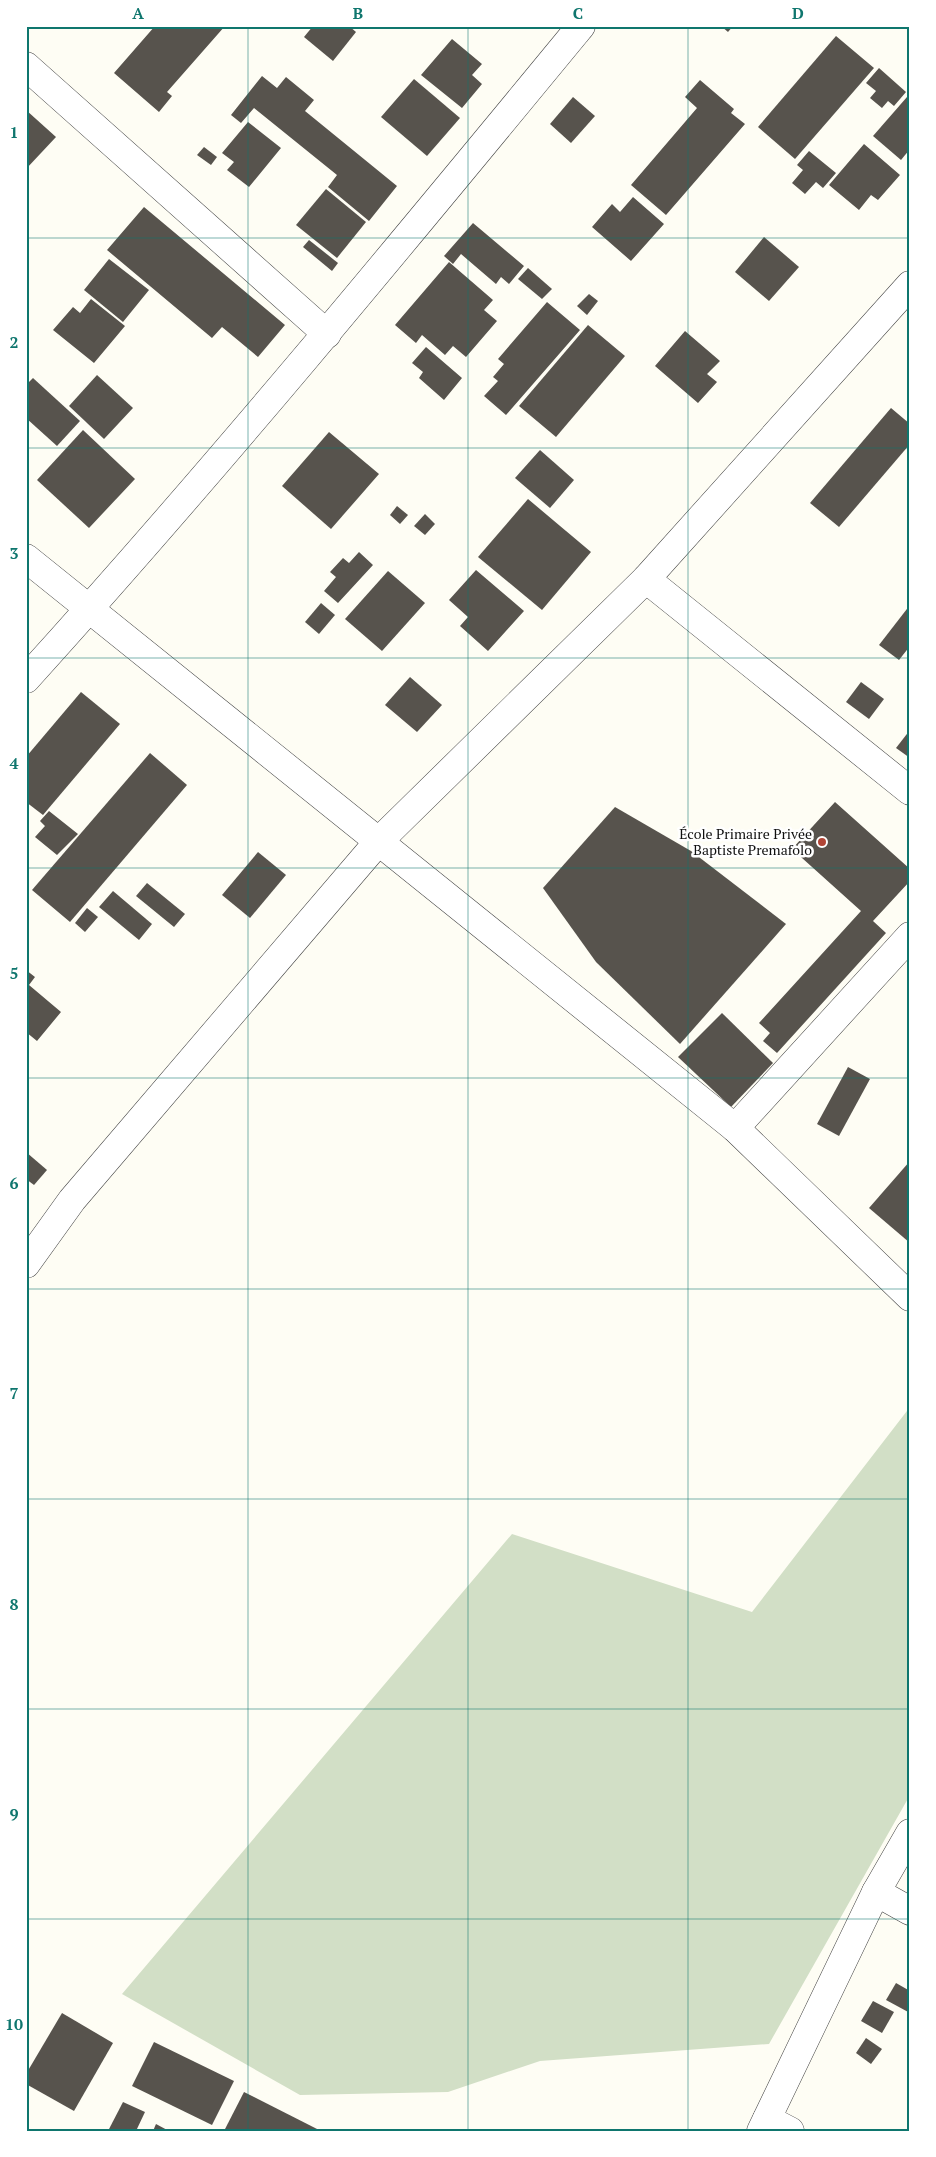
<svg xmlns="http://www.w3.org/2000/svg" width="936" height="2157" viewBox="0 0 936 2157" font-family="'PT Serif',serif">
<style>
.cemetery{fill:#d2dfc6}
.building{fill:#57534d}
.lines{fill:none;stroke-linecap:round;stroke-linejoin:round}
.minor-casing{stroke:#434343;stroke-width:29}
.minor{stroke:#fff;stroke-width:28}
.grid{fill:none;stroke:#0f766e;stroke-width:1;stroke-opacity:0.55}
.poi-dot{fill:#b14536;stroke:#fff;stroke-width:2}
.labels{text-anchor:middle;stroke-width:5;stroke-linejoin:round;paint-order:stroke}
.poi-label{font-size:14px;fill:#101010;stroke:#fff;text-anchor:end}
.neatline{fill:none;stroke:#0f766e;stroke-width:2}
.grid-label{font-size:16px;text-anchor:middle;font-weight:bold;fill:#0f766e}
</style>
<rect width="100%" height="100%" fill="#fefdf4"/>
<!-- cemetery -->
<path class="cemetery" d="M 910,1407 L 910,1795 L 769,2044 L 540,2061 L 448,2092 L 300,2095 L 122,1994 L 512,1534 L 752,1612 Z"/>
<!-- building -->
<g class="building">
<path d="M 155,26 L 225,26 L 167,92 L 172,96 L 159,112 L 114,73 Z"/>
<path d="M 313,26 L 349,26 L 356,32 L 333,61 L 304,37 Z"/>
<path d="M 721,26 L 733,26 L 728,32 Z"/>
<path d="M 836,36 L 874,68 L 795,159 L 758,127 Z"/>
<path d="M 452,39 L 482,64 L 472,75 L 482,84 L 462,108 L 421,75 Z"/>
<path d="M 879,68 L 906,92 L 894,106 L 888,101 L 882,108 L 870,98 L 876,91 L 866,83 Z"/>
<path d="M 262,76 L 277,88 L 286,77 L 314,100 L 305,111 L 397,186 L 369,221 L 328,187 L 337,175 L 254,108 L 241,123 L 231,115 Z"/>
<path d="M 414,79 L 460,118 L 427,156 L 381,117 Z"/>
<path d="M 700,80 L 734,109 L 731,113 L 745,124 L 666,215 L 631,185 L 697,108 L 685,97 Z"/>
<path d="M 573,97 L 595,116 L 571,143 L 550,124 Z"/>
<path d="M 907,97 L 910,99 L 910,149 L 901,160 L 873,136 Z"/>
<path d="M 26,110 L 56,137 L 26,169 Z"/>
<path d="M 248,122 L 281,148 L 249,187 L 227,170 L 234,162 L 222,153 Z"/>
<path d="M 864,144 L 900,175 L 878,200 L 871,195 L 859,210 L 829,185 Z"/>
<path d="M 204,147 L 217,157 L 211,165 L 197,155 Z"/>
<path d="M 809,151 L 836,173 L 823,188 L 816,182 L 805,194 L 792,183 L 803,170 L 797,165 Z"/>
<path d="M 326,189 L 366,222 L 337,258 L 296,225 Z"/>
<path d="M 633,197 L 664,224 L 631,261 L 592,227 L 612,204 L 620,212 Z"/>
<path d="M 144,207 L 285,325 L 258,357 L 222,327 L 212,338 L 107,250 Z"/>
<path d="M 473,223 L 524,266 L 509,284 L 501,277 L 496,284 L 461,254 L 453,264 L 444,256 Z"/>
<path d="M 764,237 L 799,267 L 769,301 L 735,272 Z"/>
<path d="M 309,240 L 338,263 L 332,271 L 303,247 Z"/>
<path d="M 109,259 L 149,290 L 123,322 L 84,290 Z"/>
<path d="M 449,262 L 493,300 L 484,310 L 497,321 L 466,357 L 453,346 L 445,355 L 422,335 L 416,343 L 395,325 Z"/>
<path d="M 528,268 L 552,289 L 542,299 L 518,279 Z"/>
<path d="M 589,294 L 598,301 L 587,315 L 577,306 Z"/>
<path d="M 91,299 L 125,326 L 94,363 L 53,330 L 73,307 L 80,313 Z"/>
<path d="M 547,302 L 580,330 L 506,415 L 484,396 L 498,381 L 493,377 L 504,364 L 498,359 Z"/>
<path d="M 588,325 L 625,356 L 556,437 L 519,406 Z"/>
<path d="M 685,331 L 720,361 L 707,374 L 717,382 L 698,403 L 655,366 Z"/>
<path d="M 426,347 L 462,378 L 444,400 L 419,378 L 423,372 L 412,363 Z"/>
<path d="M 97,375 L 133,408 L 104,439 L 69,406 Z"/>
<path d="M 33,378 L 80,421 L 57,446 L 26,418 L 26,385 Z"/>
<path d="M 891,408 L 910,424 L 910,444 L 839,527 L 810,503 Z"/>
<path d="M 83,430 L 135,479 L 89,528 L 37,480 Z"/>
<path d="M 329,432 L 379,474 L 331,529 L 282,486 Z"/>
<path d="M 540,450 L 574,480 L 550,508 L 515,478 Z"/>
<path d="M 528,499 L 591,552 L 542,610 L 478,557 Z"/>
<path d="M 397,506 L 408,515 L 400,524 L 390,515 Z"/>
<path d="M 425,514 L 435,524 L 425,535 L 414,526 Z"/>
<path d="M 359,552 L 373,565 L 338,603 L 324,591 L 336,577 L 330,572 L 343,558 L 349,563 Z"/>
<path d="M 476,570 L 524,611 L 488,651 L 460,626 L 468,617 L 449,600 Z"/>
<path d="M 388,571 L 425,603 L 382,651 L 345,619 Z"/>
<path d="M 321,603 L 335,615 L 319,634 L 305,622 Z"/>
<path d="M 910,605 L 910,646 L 899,660 L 879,645 Z"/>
<path d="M 410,677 L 442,705 L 417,732 L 385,705 Z"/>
<path d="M 861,682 L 884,699 L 869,719 L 846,702 Z"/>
<path d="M 81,692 L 120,724 L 43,815 L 26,802 L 26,757 Z"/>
<path d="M 910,730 L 910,758 L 896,748 Z"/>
<path d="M 150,753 L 187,785 L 70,922 L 32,890 Z"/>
<path d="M 835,802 L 910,869 L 910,881 L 873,921 L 886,933 L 777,1053 L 763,1041 L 770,1033 L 759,1023 L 861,911 L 792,849 Z"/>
<path d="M 615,807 L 691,851 L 786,924 L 680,1044 L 596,962 L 543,888 Z"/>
<path d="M 49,811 L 78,834 L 57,855 L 35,837 L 45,826 L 40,821 Z"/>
<path d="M 258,852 L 286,875 L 250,918 L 222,895 Z"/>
<path d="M 147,883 L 185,914 L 174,927 L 136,896 Z"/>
<path d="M 113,891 L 152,924 L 139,940 L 99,907 Z"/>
<path d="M 87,908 L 98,917 L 85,932 L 75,923 Z"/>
<path d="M 26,970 L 35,977 L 29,985 L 61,1012 L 37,1041 L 26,1032 Z"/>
<path d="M 722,1013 L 773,1063 L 731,1107 L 678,1057 Z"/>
<path d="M 848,1067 L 870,1079 L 839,1136 L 817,1124 Z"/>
<path d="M 26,1152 L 47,1170 L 34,1185 L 26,1179 Z"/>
<path d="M 910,1161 L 910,1243 L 869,1208 Z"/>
<path d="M 896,1983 L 910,1991 L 910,2013 L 886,2000 Z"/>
<path d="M 873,2001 L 894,2012 L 882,2033 L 861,2021 Z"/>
<path d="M 62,2013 L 113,2043 L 74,2111 L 26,2084 L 26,2074 Z"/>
<path d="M 866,2038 L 882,2049 L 871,2064 L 856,2053 Z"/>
<path d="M 154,2042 L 234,2081 L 212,2125 L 132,2086 Z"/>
<path d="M 244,2092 L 321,2131 L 224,2131 Z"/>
<path d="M 123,2102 L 145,2112 L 136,2131 L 108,2131 Z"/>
<path d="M 156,2124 L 169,2131 L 153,2131 Z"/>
</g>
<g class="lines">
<defs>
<g id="minor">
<path d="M 26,66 L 327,334"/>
<path d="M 26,558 L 735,1128 L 910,1297"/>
<path d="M 646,579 L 910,791"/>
<path d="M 26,679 C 218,467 399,247 581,26"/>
<path d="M 735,1128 L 910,936"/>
<path d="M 26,1264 L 72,1200 L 378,842 L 646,579 L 910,285"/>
<path d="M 876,1892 L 910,1911"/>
<path d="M 767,2119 L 790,2131"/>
<path d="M 761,2131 L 876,1892 L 910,1833"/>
</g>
</defs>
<!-- minor casing -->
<use href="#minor" class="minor-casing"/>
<!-- minor -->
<use href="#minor" class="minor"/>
</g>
<!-- grid -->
<path class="grid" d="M 248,26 L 248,2131M 468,26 L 468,2131M 688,26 L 688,2131M 26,238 L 910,238M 26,448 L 910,448M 26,658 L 910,658M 26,868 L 910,868M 26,1078 L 910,1078M 26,1289 L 910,1289M 26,1499 L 910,1499M 26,1709 L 910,1709M 26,1919 L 910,1919"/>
<!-- markers -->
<circle class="poi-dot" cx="822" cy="842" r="5"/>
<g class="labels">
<!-- poi labels -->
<g class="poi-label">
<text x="812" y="839">École Primaire Privée<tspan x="812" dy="16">Baptiste Premafolo</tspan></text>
</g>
</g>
<!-- border -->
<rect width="936" height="2157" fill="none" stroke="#ffffff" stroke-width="55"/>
<rect x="28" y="28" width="880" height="2102" class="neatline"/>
<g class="grid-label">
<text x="138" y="19">A</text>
<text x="358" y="19">B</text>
<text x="578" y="19">C</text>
<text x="798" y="19">D</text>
<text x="14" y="138">1</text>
<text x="14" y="348">2</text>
<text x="14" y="559">3</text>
<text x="14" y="769">4</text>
<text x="14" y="979">5</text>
<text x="14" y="1189">6</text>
<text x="14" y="1399">7</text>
<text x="14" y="1610">8</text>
<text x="14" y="1820">9</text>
<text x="14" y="2030">10</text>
</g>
</svg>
